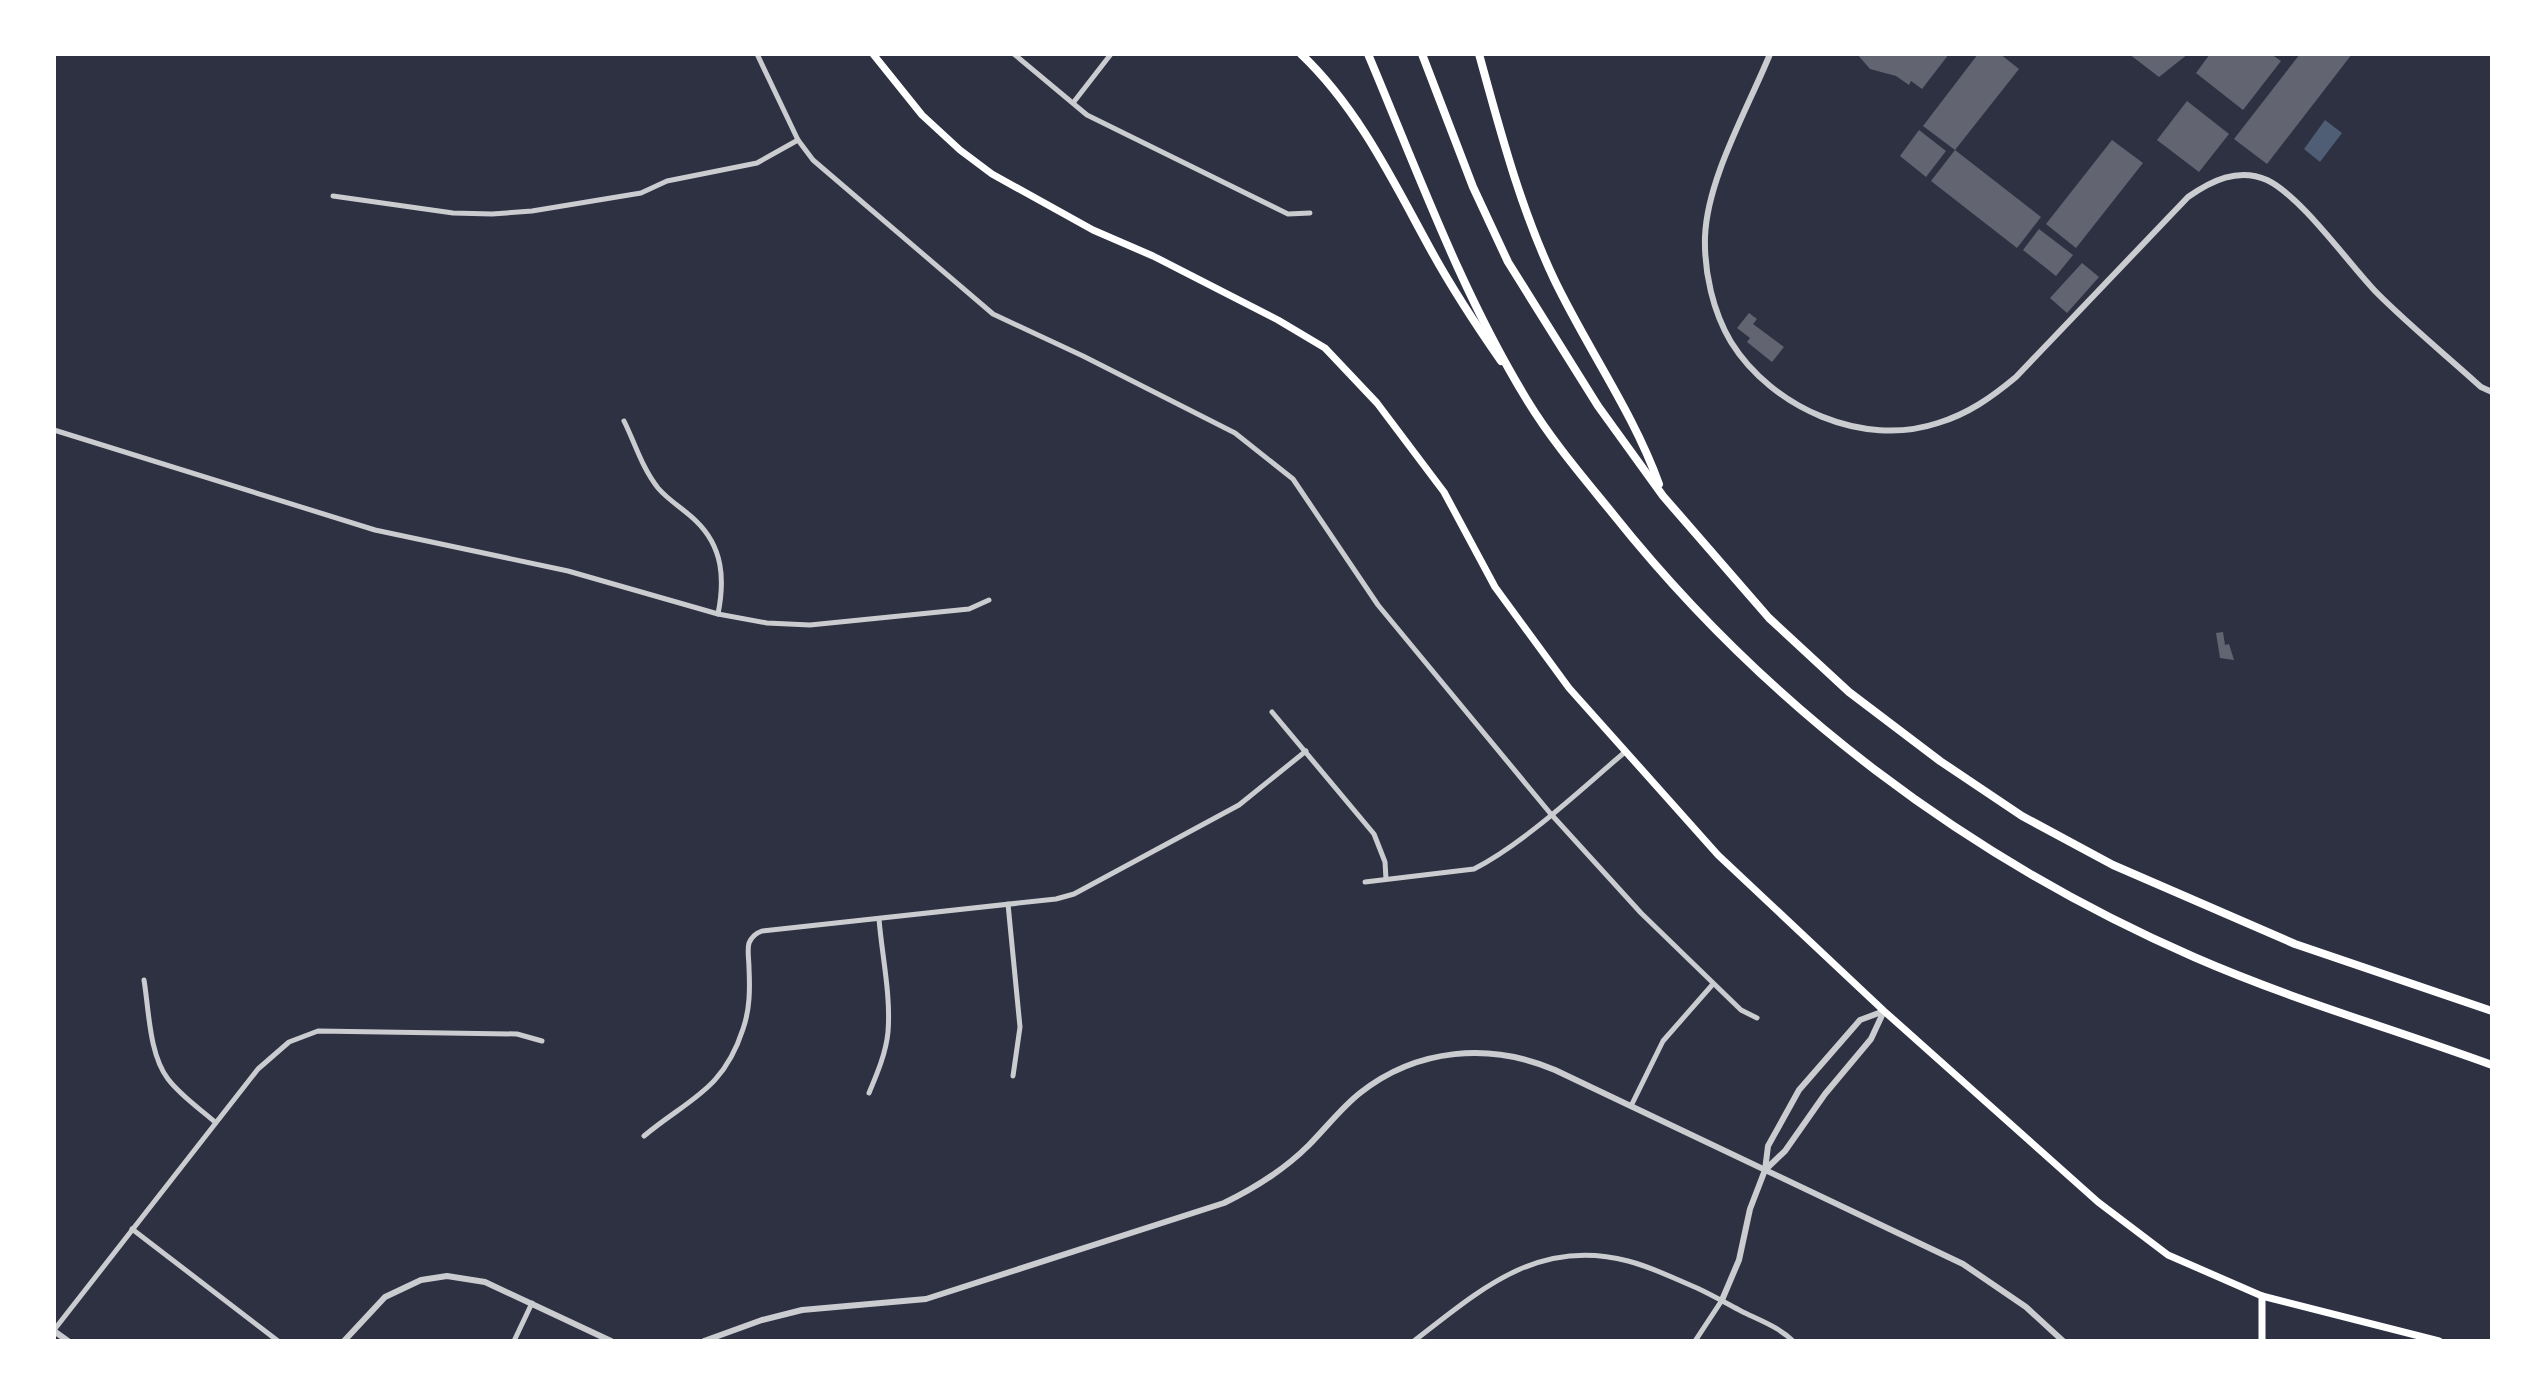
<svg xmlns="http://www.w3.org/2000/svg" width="2546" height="1395" viewBox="0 0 2546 1395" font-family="Helvetica,sans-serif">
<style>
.water{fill:#4f5d75}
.building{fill:#626471}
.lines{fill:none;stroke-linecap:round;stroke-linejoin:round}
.minor{stroke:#caccd0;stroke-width:5}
.tertiary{stroke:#caccd0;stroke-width:6}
.secondary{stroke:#fff;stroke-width:7}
.motorway{stroke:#fff;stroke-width:8}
</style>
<rect width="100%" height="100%" fill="#2d3142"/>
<!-- water -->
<path class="water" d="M 2325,120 L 2342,133 L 2320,162 L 2304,149 Z"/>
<!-- building -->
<g class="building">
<path d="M 1857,54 L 1949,54 L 1922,89 L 1911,81 L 1909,85 L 1896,76 L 1870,69 Z"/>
<path d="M 1978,54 L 2000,54 L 2019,69 L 1955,150 L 1923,126 Z"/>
<path d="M 2129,54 L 2188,54 L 2159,77 Z"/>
<path d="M 2210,54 L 2271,54 L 2281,61 L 2243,110 L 2196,73 Z"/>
<path d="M 2300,54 L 2352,54 L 2267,164 L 2234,139 Z"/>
<path d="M 2187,101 L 2229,134 L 2199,172 L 2157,140 Z"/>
<path d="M 1919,130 L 1946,151 L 1926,177 L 1900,156 Z"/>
<path d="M 2112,140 L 2143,163 L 2076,248 L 2046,224 Z"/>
<path d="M 1955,150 L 2041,217 L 2017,248 L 1931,181 Z"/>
<path d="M 2039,229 L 2073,255 L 2056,276 L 2023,250 Z"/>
<path d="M 2082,263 L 2099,277 L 2067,313 L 2050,298 Z"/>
<path d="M 1749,313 L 1757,319 L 1753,324 L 1784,347 L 1772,362 L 1747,342 L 1750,338 L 1737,328 Z"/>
<path d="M 2223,632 L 2225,645 L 2229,644 L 2234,660 L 2220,658 L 2216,633 Z"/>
</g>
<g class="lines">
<!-- minor -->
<g class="minor">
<path d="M 757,54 L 798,140 L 813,160 L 993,314 L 1083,356 L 1235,433 L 1293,479 L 1378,605 L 1550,813 L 1641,913 L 1741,1010 L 1757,1018"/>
<path d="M 1014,54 L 1087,115 L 1288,214 L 1310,213"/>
<path d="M 1073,103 L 1111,54"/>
<path d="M 333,196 L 453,213 L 492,214 L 532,211 L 641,193 L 667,181 L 757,163 L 798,140"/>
<path d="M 624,421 C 635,443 642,468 658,488 C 669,501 684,509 696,521 C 723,547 725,579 718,614"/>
<path d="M 54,430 L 375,530 L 568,571 L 718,614 L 767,623 L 810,625 L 969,609 L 989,600"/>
<path d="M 1272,712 L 1374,834 L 1385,862 L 1386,879"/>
<path d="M 1365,882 L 1474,869 C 1526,842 1580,790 1625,752"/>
<path d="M 1008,904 L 1020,1027 L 1013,1076"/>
<path d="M 144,980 C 149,1010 149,1054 168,1079 C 181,1096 199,1108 215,1122"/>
<path d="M 869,1093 C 877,1074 886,1053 888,1032 C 891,995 882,956 879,919"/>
<path d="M 1631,1106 L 1663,1041 L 1713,984"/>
<path d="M 644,1136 C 688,1099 723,1091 743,1029 C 750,1009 750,989 749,968 C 749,960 747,950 749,943 C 752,936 756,933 762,931 L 1056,899 L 1074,894 L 1239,805 L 1306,751"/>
<path d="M 132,1229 L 278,1341"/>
<path d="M 54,1330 L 258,1069 L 289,1042 L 318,1031 L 517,1034 L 542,1041"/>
<path d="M 514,1341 L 532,1303"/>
<path d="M 1414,1341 C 1480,1290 1538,1237 1628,1261 C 1652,1267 1675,1279 1697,1288 C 1712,1295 1726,1303 1741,1311 C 1759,1320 1779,1327 1793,1341"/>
<path d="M 1695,1341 L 1722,1300"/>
</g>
<!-- tertiary -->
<g class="tertiary">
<path d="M 1770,54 C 1748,108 1707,179 1705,237 C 1704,272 1713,312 1731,342 C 1772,408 1863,448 1938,423 C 1968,414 1992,397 2016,377 L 2188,197 C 2211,181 2238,167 2267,180 C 2302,197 2348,263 2377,293 C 2410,326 2447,356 2481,387 L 2492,392"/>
<path d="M 1765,1170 L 1785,1151 L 1825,1094 L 1871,1039 L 1884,1011"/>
<path d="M 1722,1300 L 1739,1260 L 1750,1209 L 1765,1170 L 1768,1146 L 1799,1090 L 1860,1020 L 1884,1011"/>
<path d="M 54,1331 L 68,1341"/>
<path d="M 344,1341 L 385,1297 L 421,1280 L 447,1276 L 485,1282 L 611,1341"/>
<path d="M 704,1341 L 762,1320 L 802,1310 L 926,1299 L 1224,1203 C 1255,1188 1284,1170 1309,1145 C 1326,1128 1341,1108 1360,1093 C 1417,1048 1490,1042 1555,1070 L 1963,1264 L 2026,1307 L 2063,1341"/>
</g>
<!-- secondary -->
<g class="secondary">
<path d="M 873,54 L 922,115 L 960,150 L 992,174 L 1093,230 L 1153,256 L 1278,320 L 1325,348 L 1377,403 L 1444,492 L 1495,587 L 1569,688 L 1718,855 L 1884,1011 L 2098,1202 L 2168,1255 L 2262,1296 L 2439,1341"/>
<path d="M 2262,1296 L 2262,1341"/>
</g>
<!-- motorway -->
<g class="motorway">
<path d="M 1301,54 C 1359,109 1394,183 1432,252 C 1453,290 1476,325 1501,361"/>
<path d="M 1368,54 C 1417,170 1461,292 1527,400 C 1552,441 1583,477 1613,514 C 1767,707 1967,858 2194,957 C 2290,999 2393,1029 2492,1065"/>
<path d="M 1422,54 L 1473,187 L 1508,262 L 1598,406 L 1663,496 L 1769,618 L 1849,692 L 1940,761 L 2022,816 L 2113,865 L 2295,944 L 2492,1011"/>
<path d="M 1479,54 C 1500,130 1520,207 1554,279 C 1587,348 1633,412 1659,484"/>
</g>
</g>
<!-- border -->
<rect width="2546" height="1395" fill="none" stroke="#ffffff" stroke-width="112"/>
</svg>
